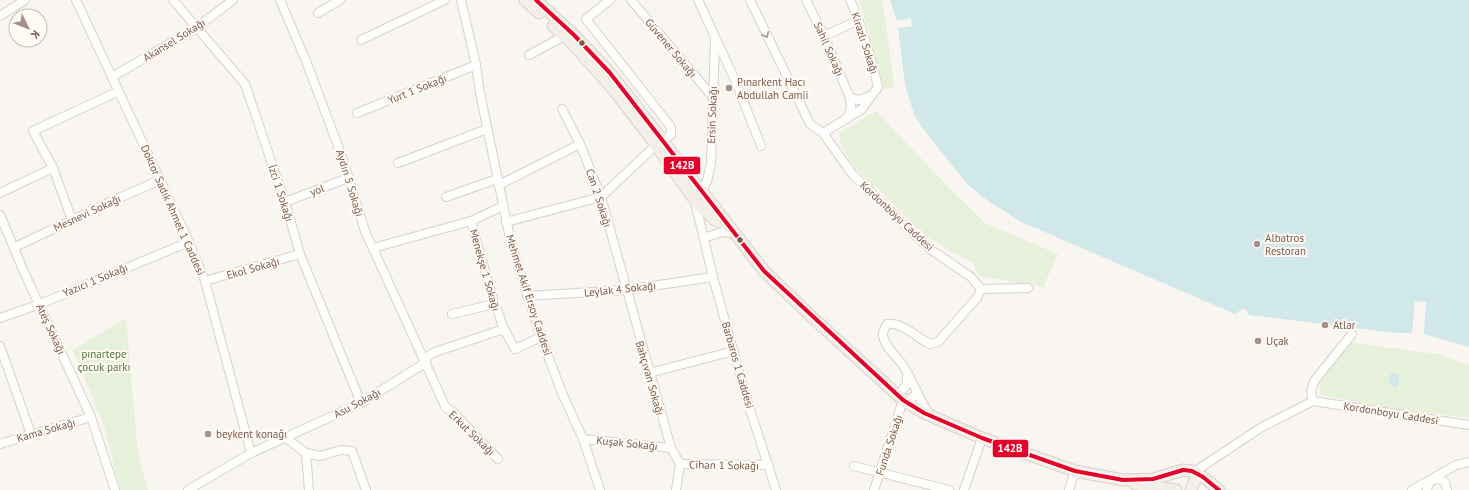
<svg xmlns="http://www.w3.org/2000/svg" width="1469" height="490" viewBox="0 0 1469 490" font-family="'PT Sans',sans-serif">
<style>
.green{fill:#e7f0db}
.water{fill:#d0e8ea}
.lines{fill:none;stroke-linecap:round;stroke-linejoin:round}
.minor-casing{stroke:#d7d1cb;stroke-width:10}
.major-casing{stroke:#dad1cc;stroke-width:13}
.minor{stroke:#fefefd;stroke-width:8}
.major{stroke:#f3eee8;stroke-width:11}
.bus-1-casing{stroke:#fffaf3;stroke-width:7}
.bus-1{stroke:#e4002b;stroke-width:4}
.oneway{stroke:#a8958b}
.bus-dot{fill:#7a5c4d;stroke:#fffaf3;stroke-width:1.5}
.poi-dot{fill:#a69286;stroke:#fffaf3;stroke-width:1.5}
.labels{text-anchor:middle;stroke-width:4;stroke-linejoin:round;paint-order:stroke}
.street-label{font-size:11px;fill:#7a5c4d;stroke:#fffaf3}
.poi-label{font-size:11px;fill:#7a5c4d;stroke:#fffaf3;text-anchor:start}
.park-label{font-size:11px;fill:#537a41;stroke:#fffaf3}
.line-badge{stroke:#fffaf3;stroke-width:1.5}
.badge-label{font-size:11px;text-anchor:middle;font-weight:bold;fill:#fff}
</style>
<rect width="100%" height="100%" fill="#f9f5f0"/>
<!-- green -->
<g class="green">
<path d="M 858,0 L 881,0 L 885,17 L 894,87 L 884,88 L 868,28 Z"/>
<path d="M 876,111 L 951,190 L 985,223 L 1058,254 L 1043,287 L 979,276 L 973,263 L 952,252 L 925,235 L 875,186 L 872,187 C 861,174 839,151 839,133 Z"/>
<path d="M 126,318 L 138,454 L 148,490 L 120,490 L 105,428 L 73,350 Z"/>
<path d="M 1345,342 L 1438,354 L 1469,365 L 1469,418 L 1404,410 L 1319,395 L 1320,386 L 1317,377 Z"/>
</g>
<!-- water -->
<g class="water">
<path d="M 890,0 L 1469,0 L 1469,347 L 1424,334 L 1426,302 L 1415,301 L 1412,333 L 1396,333 L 1249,315 L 1246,310 L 1242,309 L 1235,314 L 1019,221 L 984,198 L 969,186 L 951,164 L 924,130 L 914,114 L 905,85 L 898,28 L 912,26 L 911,18 L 897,21 Z"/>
<path d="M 1391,373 L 1397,373 L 1399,379 L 1397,387 L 1391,386 L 1388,380 Z"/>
</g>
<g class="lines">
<defs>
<g id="minor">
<path d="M 76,0 L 189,242 L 205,281 L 251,453"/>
<path d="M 173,0 L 245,84 L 285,202 L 300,254 L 361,403"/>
<path d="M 280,0 L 306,61 L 341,154 L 365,231 L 446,408 L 453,412 L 498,459"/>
<path d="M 461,0 L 476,65 L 480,93 L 511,243 L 541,337 L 562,393 L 583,439 L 600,490"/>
<path d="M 610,0 L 586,19 L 671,127 L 671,135 L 663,139"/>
<path d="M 631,0 L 712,96"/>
<path d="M 698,0 L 735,80 L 761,146"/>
<path d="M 750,0 L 810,124 L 823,133 L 853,175 L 914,234 L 930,249 L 971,277 L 981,289"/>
<path d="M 806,0 L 824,36 L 850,98 L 851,108 L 847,119"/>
<path d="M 318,13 L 340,0"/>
<path d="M 0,16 L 25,0"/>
<path d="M 824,36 L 859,20"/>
<path d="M 361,40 L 445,0"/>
<path d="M 529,55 L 564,36"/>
<path d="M 112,77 L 196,28 L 233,0"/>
<path d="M 850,98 L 859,100 L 870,96"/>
<path d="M 562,109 L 580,144 L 601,197 L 671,448 L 680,464"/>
<path d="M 357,113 L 476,65"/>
<path d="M 823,133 L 862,109 L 878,87 C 871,57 863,28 850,0"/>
<path d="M 398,163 L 487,129"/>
<path d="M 499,185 L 580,144"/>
<path d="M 702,192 L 707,181 L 711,164 L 715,39"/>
<path d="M 0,193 L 53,168"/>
<path d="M 446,197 L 497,179"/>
<path d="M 285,202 L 348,178"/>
<path d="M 695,202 L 713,277 L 746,397 L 776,490"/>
<path d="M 503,206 L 471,221 L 492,296 L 504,329 L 515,349 L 541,337"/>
<path d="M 0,215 L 24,272 L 91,417 L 115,490"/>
<path d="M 72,220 L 53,168 L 33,131 L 119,91"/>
<path d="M 506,222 L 601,197 L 656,145"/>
<path d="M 704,238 L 722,232 L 734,233"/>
<path d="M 15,247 L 110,202 L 160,180"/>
<path d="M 373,248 L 471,221"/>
<path d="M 205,281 L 300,254"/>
<path d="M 981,289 L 1028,288"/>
<path d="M 527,296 L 625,290 L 713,277"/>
<path d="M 452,314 L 494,304"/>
<path d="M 0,318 L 40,304 L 189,242"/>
<path d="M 0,346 L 31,434"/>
<path d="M 425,363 L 428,356 L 435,352 L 504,329"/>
<path d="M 649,373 L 734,351"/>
<path d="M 898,396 L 907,384 L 907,374"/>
<path d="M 1313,401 L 1469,425"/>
<path d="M 1313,401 C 1310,393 1311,387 1315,380 L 1352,334"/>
<path d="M 929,414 C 918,398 913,380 902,364 C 896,356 885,347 883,336 C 882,331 885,328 887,324 C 904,322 916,338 930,344 L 938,342 L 977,298 L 981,289"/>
<path d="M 286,438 L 306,453 L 309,490"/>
<path d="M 583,439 L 671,448"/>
<path d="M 0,444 L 91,417"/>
<path d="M 306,453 L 320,456 L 341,450 L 352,451 L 366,490"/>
<path d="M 680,464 L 769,465"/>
<path d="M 854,466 L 949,490"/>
<path d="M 1195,472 L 1203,466 L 1262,427 L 1313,401"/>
<path d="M 188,490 L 251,453 L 361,403 L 425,363"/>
<path d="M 676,490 L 680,464"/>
<path d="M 874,490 L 903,400 L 911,399 L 916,394"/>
<path d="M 964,490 L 982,438"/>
<path d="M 1069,490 L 1075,471"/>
<path d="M 1412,490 L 1456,465 L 1469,462"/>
<path d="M 1427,490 L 1429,483 L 1436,478 L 1445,482 L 1447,490"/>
</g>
<g id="major">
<path d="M 525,0 L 539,13"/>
<path d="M 536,0 L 574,35 L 610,73 L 764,271 L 812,317 L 903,400 L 924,413 L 982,438 L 1075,471 L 1123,480 L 1153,479 L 1183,470 L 1192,471 L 1203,477 L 1219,490"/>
<path d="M 553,26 L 572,43 L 613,89 L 656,145 L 699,206 L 715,220 L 726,224"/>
<path d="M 1135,484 L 1176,490"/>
<path d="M 1191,490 L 1196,477 L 1195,472"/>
</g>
</defs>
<!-- minor casing -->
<use href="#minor" class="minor-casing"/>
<!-- major casing -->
<use href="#major" class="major-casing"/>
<!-- minor -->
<use href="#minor" class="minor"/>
<!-- major -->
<use href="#major" class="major"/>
<defs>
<path id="bus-1" d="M 536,0 L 574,35 L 610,73 L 764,271 L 903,400 L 924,413 L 982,438 L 1075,471 L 1123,480 L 1153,479 L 1183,470 L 1192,471 L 1203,477 L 1219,490"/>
</defs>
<!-- bus-1 casing -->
<use href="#bus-1" class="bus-1-casing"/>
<!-- bus-1 -->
<use href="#bus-1" class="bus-1"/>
</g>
<!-- one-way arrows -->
<defs><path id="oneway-chevron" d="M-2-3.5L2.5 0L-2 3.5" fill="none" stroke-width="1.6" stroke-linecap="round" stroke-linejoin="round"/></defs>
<use class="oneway" href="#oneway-chevron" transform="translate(766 35) rotate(65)"/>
<!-- markers -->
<g class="bus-dot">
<circle cx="582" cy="43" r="3.5"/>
<circle cx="740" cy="240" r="3.5"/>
</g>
<g class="poi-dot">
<circle cx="729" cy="88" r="4"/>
<circle cx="1257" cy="244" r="4"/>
<circle cx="1325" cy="325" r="4"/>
<circle cx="1258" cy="341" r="4"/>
<circle cx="208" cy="434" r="4"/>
</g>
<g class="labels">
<!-- street labels -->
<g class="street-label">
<text transform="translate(174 40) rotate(-32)" y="4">Akansel Sokağı</text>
<text transform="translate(865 43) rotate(72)" y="4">Kirazlı Sokağı</text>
<text transform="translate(671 48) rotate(50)" y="4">Güvener Sokağı</text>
<text transform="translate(829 49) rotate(66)" y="4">Sahil Sokağı</text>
<text transform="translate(417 89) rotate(-22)" y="4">Yurt 1 Sokağı</text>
<text transform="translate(712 115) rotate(-88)" y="4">Ersin Sokağı</text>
<text transform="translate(350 183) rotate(73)" y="4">Aydın 5 Sokağı</text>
<text transform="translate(317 190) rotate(-21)" y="4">yol</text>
<text transform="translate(281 193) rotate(72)" y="4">İzci 1 Sokağı</text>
<text transform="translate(599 198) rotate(72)" y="4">Can 2 Sokağı</text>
<text transform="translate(173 210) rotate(66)" y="4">Doktor Sadık Ahmet 1 Caddesi</text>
<text transform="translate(87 213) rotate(-25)" y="4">Mesnevi Sokağı</text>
<text transform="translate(897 216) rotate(43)" y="4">Kordonboyu Caddesi</text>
<text transform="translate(253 268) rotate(-16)" y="4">Ekol Sokağı</text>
<text transform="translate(485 270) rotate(74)" y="4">Menekşe 1 Sokağı</text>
<text transform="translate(95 280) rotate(-23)" y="4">Yazıcı 1 Sokağı</text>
<text transform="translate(620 289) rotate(-6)" y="4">Leylak 4 Sokağı</text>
<text transform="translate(529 295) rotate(72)" y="4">Mehmet Akif Ersoy Caddesi</text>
<text transform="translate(51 329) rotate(65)" y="4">Ateş Sokağı</text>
<text transform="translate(738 365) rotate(74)" y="4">Barbaros 1 Caddesi</text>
<text transform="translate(650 378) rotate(74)" y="4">Bahçıvan Sokağı</text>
<text transform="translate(357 403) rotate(-28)" y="4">Asu Sokağı</text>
<text transform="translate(1391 413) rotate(9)" y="4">Kordonboyu Caddesi</text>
<text transform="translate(46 430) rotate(-16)" y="4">Kama Sokağı</text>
<text transform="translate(472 433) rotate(44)" y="4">Erkut Sokağı</text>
<text transform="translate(627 443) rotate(6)" y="4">Kuşak Sokağı</text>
<text transform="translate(889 445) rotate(-72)" y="4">Funda Sokağı</text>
<text transform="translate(724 465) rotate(1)" y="4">Cihan 1 Sokağı</text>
</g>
<!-- poi labels -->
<g class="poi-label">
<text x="737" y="86">Pınarkent Hacı<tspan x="737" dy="13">Abdullah Camii</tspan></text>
<text x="1265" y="242">Albatros<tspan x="1265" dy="13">Restoran</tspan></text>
<text x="1333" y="329">Atlar</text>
<text x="1266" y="345">Uçak</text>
<text x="216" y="438">beykent konağı</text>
</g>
<!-- park labels -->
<g class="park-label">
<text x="104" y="358">pınartepe<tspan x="104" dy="13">çocuk parkı</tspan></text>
</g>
</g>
<g class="line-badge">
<rect x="663" y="156" width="38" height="19" rx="4" fill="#e4002b"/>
<rect x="992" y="439" width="37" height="19" rx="4" fill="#e4002b"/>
</g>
<g class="badge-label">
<text x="682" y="169">142B</text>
<text x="1010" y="452">142B</text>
</g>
<!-- north arrow -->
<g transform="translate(28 28) rotate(133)"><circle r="19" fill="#fffaf3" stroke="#cabbb1"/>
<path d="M0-3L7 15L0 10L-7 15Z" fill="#a69286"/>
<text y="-6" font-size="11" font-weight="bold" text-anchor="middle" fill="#7a5c4d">K</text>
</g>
</svg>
